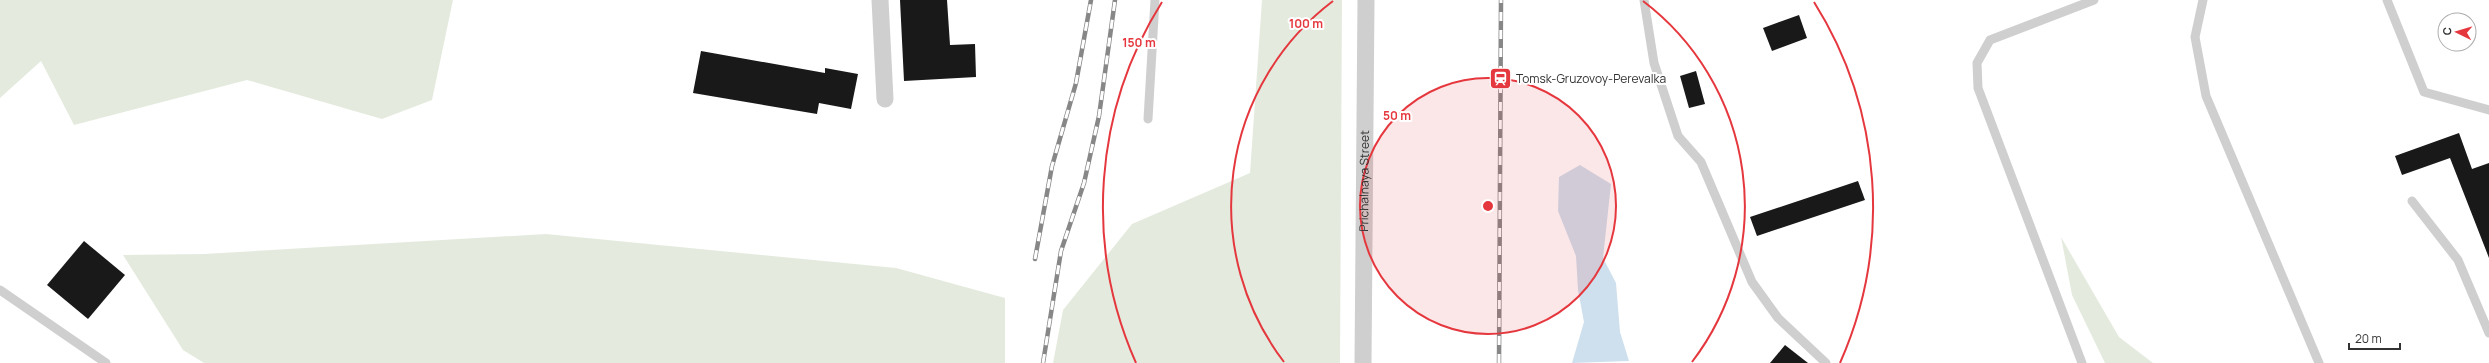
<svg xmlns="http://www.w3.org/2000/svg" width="2489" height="363" viewBox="0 0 2489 363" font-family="Manrope,sans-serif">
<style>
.green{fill:#e4ebde}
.water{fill:#cee0ed}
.building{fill:#191919}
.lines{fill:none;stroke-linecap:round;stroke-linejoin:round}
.lane{stroke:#cfcfcf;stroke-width:9}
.street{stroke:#cfcfcf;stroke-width:17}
.rail-casing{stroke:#878787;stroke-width:4.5}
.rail{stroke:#fff;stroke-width:3;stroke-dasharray:9;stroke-linecap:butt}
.ring{fill:none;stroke:#e5383e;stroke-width:2}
.labels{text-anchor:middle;stroke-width:4;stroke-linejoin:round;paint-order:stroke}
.poi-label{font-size:12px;fill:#323232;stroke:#fff;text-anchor:start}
.street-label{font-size:12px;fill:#323232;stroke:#fff}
.centre{fill:#e5383e;stroke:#fff;stroke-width:2}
.ring-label{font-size:12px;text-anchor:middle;font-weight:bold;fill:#e5383e;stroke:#fff;stroke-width:4;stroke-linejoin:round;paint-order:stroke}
</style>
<rect width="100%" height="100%" fill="#fff"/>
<!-- green -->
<g class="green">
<path d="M 0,0 L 453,0 L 432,100 L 382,119 L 247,80 L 74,125 L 41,61 L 0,98 Z"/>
<path d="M 1262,0 L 1342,0 L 1340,363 L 1053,363 L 1063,310 L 1132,224 L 1250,173 Z"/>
<path d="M 546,234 L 896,268 L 1005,298 L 1005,363 L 204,363 L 183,350 L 123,255 L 204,254 Z"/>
<path d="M 2061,237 L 2119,337 L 2153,363 L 2105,363 L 2072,295 Z"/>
</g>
<!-- water -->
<path class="water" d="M 1580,165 L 1611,184 L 1603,258 L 1616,283 L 1620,332 L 1629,361 L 1572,363 L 1584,322 L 1578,290 L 1576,256 L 1558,211 L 1559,177 Z"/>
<!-- building -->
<g class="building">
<path d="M 900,0 L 947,0 L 950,45 L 975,44 L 976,77 L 904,81 Z"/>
<path d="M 1799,15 L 1807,38 L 1772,51 L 1763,28 Z"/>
<path d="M 701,51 L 825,73 L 825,68 L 858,74 L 851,109 L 819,103 L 817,114 L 693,93 Z"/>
<path d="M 1696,71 L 1705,104 L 1689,108 L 1680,76 Z"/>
<path d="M 2459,133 L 2472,169 L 2489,163 L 2489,258 L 2450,158 L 2402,175 L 2395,156 Z"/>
<path d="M 1858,181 L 1865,200 L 1757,236 L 1750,217 Z"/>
<path d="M 84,241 L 125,275 L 88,319 L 47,285 Z"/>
<path d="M 1785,345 L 1808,363 L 1770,363 Z"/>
</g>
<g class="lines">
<!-- lane -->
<g class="lane">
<path d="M 1644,0 L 1654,63 L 1678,136 L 1701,162 L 1752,282 L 1778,318 L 1826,363"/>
<path d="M 2203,0 L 2195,37 L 2206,96 L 2319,363"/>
<path d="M 2387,0 L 2424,92 L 2489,110"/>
<path d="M 1148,119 L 1155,0"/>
<path d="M 2412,201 L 2458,260 L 2489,333"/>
<path d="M 0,290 L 106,363"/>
<path d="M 2082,363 L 1978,88 L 1977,63 L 1990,40 L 2094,0"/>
</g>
<!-- street -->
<g class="street">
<path d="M 880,0 L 885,99"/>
<path id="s1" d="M 1363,363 L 1366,0"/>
</g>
<defs>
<g id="rail">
<path d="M 1035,259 L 1052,166 L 1076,83 L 1091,0"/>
<path d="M 1043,363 L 1061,251 L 1084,183 L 1099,116 L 1115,0"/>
<path d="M 1499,363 L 1501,0"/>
</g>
</defs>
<!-- rail casing -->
<use href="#rail" class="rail-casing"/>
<!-- rail -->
<use href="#rail" class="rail"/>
</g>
<!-- distance rings -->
<circle cx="1488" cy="206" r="128" fill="#e5383e" fill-opacity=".12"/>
<g class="ring">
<circle cx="1488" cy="206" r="128"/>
<path d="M1284 362A257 257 0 0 1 1333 1M1643 1A257 257 0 0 1 1692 362"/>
<path d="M1136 363A385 385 0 0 1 1162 2M1814 2A385 385 0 0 1 1840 363"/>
</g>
<!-- icons -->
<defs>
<symbol id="station-square" viewBox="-11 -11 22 22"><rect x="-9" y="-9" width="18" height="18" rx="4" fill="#e5383e" stroke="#fff"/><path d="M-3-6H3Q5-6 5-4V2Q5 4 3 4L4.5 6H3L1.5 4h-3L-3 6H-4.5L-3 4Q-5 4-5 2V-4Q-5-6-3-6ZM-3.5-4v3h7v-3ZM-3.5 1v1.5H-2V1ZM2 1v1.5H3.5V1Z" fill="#fff"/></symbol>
</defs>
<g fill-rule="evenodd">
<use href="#station-square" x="1488" y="66" width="25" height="25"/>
</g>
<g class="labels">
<!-- poi labels -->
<g class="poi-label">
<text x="1516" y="83">Tomsk-Gruzovoy-Perevalka</text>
</g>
<!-- street labels -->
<g class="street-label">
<text dy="4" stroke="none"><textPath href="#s1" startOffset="182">Prichalnaya Street</textPath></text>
</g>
</g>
<circle cx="1488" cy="206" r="6" class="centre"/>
<g class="ring-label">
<text x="1306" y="28">100 m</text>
<text x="1139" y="47">150 m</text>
<text x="1397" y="120">50 m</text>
</g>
<!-- north arrow -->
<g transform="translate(2457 32) rotate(275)"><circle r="19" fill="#ffffff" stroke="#adadad"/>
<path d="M0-3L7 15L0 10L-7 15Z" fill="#e5383e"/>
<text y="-6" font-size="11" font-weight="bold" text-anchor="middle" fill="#323232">С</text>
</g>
<!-- scale -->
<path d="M2349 343v6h51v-6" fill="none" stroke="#323232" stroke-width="2"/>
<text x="2355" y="343" font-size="12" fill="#323232" stroke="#ffffff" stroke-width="3" paint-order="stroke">20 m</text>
</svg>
